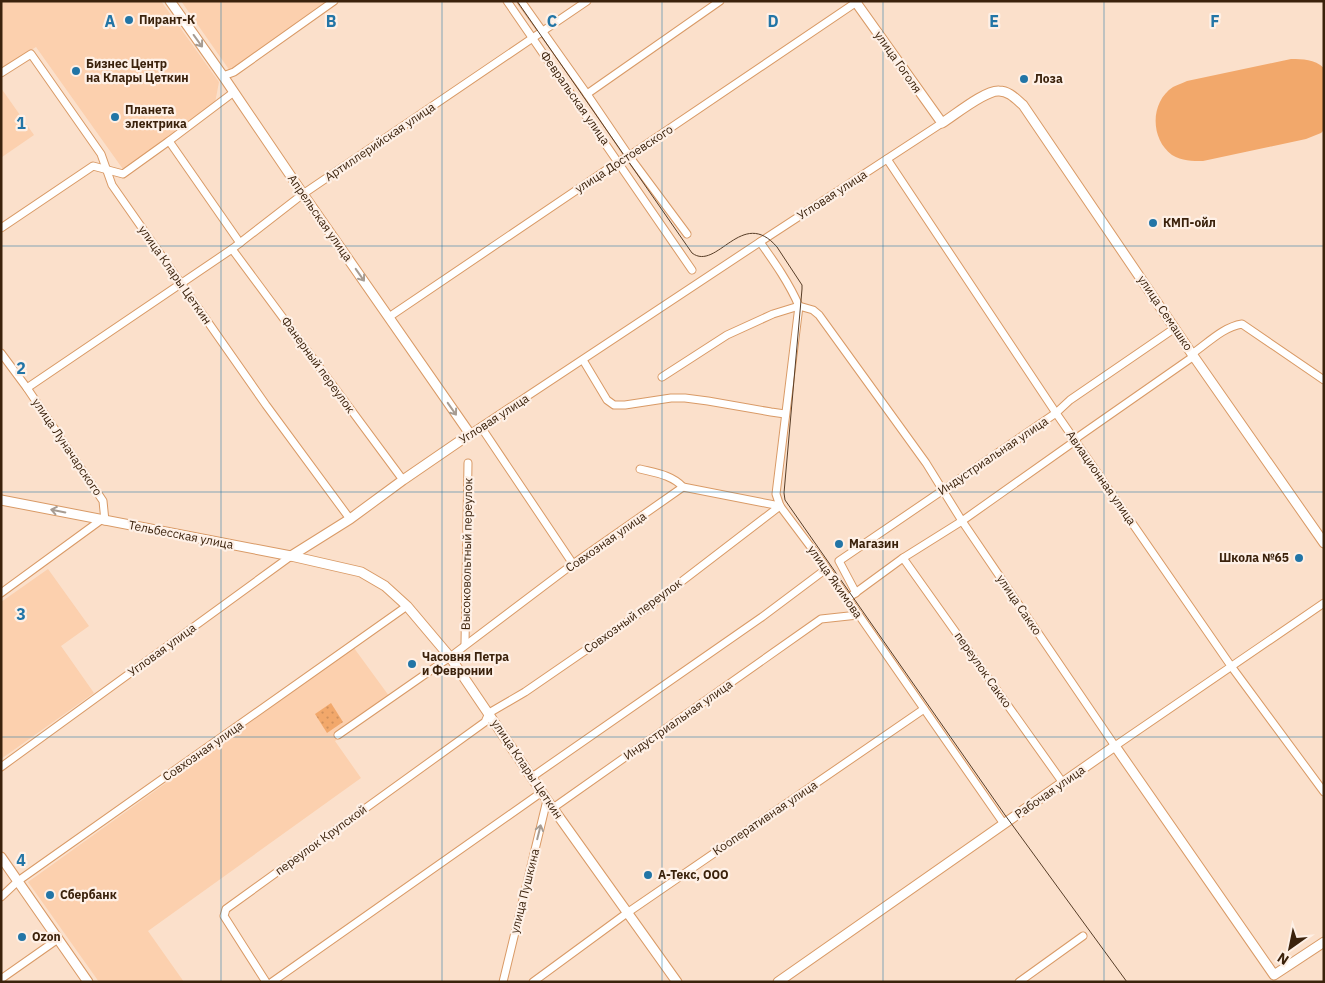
<svg xmlns="http://www.w3.org/2000/svg" width="1325" height="983" viewBox="0 0 1325 983" font-family="'IBM Plex Sans',sans-serif">
<style>
.built{fill:#fcd0ae}
.grass{fill:url(#grass-dots)}
.green{fill:#f2a86b}
.lines{fill:none;stroke-linecap:round;stroke-linejoin:round}
.street-casing{stroke:#d99a66;stroke-width:9}
.secondary-casing{stroke:#d99a66;stroke-width:11}
.street{stroke:#fff;stroke-width:7}
.secondary{stroke:#fff;stroke-width:9}
.tram{stroke:#573d27;stroke-width:1}
.oneway{stroke:#a79c92}
.grid{fill:none;stroke:#2275a6;stroke-width:1;stroke-opacity:0.55}
.poi-dot{fill:#2275a6;stroke:#fef0e6;stroke-width:2}
.labels{text-anchor:middle;stroke-width:4.5;stroke-linejoin:round;paint-order:stroke}
.poi-label{font-size:12px;font-weight:bold;fill:#3b220c;stroke:#fef0e6;text-anchor:start}
.street-label{font-size:12px;fill:#3b220c;stroke:#fef0e6}
.grid-label{font-size:16px;text-anchor:middle;font-weight:bold;fill:#2275a6;stroke:#fef0e6;stroke-width:4.5;stroke-linejoin:round;paint-order:stroke}
</style>
<defs>
<pattern id="grass-dots" width="8" height="8" patternUnits="userSpaceOnUse" patternTransform="scale(1.25)"><rect width="8" height="8" fill="#f2a86b"/><path d="M2 2h.1M6 6h.1" fill="none" stroke="#d0905c" stroke-width="1.8" stroke-linecap="round"/></pattern>
</defs>
<rect width="100%" height="100%" fill="#fbe0cb"/>
<!-- built -->
<g class="built">
<path d="M 1,1 L 161,1 L 219,82 L 215,103 L 125,172 L 36,47 L 1,69 Z"/>
<path d="M 181,1 L 326,1 L 230,71 Z"/>
<path d="M 1,88 L 34,135 L 2,157 L 1,156 Z"/>
<path d="M 48,569 L 89,626 L 61,646 L 94,693 L 1,759 L 1,602 Z"/>
<path d="M 354,648 L 392,700 L 335,741 L 361,778 L 148,931 L 184,982 L 99,982 L 28,882 Z"/>
</g>
<!-- grass -->
<path class="grass" d="M 331,703 L 343,722 L 327,733 L 315,714 Z"/>
<!-- green -->
<path class="green" d="M 1291,59 C 1303,59 1314,59 1324,68 L 1324,130 L 1321,133 L 1306,139 L 1203,161 C 1192,161 1182,161 1172,155 C 1150,139 1150,102 1173,87 C 1177,85 1183,83 1187,81 Z"/>
<g class="lines">
<defs>
<g id="street">
<path d="M 507,1 L 692,270"/>
<path d="M 521,1 L 587,94 L 629,156 L 687,234"/>
<path d="M 1,73 L 31,54 L 101,154 L 112,185 L 266,405 L 350,519"/>
<path d="M 223,76 L 234,72 L 334,1"/>
<path d="M 587,94 L 720,1"/>
<path d="M 169,141 L 240,243"/>
<path d="M 887,159 L 1056,413 L 1231,666 L 1324,792"/>
<path d="M 1,228 L 93,166 L 123,174 L 169,141 L 234,92"/>
<path d="M 760,242 C 775,263 789,283 799,306"/>
<path d="M 232,249 L 403,480"/>
<path d="M 799,306 L 813,310 L 819,315 L 926,463 L 962,521 L 1115,746 L 1324,603"/>
<path d="M 799,306 L 776,494 L 780,506 L 822,562 L 1004,824"/>
<path d="M 389,317 L 618,162 L 629,156 L 858,1"/>
<path d="M 1,353 L 27,388 L 103,501 L 105,521"/>
<path d="M 1192,354 C 1208,343 1223,327 1242,324 L 1324,380"/>
<path d="M 583,360 L 607,400 L 614,405 L 625,405 L 671,398 L 685,398 L 708,401 L 771,412 L 785,414"/>
<path d="M 662,377 L 727,335 L 773,314 L 799,306"/>
<path d="M 27,388 L 232,249 L 303,194 L 587,1"/>
<path d="M 481,427 L 573,564"/>
<path d="M 470,434 L 760,242 L 942,123"/>
<path d="M 640,469 C 656,473 672,475 683,487"/>
<path d="M 903,558 L 1063,783"/>
<path d="M 1,593 L 101,520"/>
<path d="M 856,593 L 839,561 L 1056,413 L 1070,400 L 1175,328"/>
<path d="M 847,599 L 903,558 L 962,521 L 1075,441 L 1078,437 L 1194,356"/>
<path d="M 465,644 L 468,463"/>
<path d="M 450,657 L 573,564 L 683,487 L 780,506"/>
<path d="M 338,735 L 450,657"/>
<path d="M 1,767 L 291,556"/>
<path d="M 532,777 L 762,617 L 826,569"/>
<path d="M 553,808 L 821,619 L 858,615"/>
<path d="M 1,897 L 18,881 L 407,606"/>
<path d="M 1,979 L 58,939"/>
<path d="M 266,982 L 224,916 L 226,909 L 485,722 L 489,713 L 525,692 L 647,608 L 780,506"/>
<path d="M 272,982 L 542,792"/>
<path d="M 503,982 L 547,800"/>
<path d="M 533,982 L 627,913 L 924,709"/>
<path d="M 1019,982 L 1083,936"/>
</g>
<g id="secondary">
<path d="M 170,1 L 223,76 L 303,194 L 470,434 L 403,480 L 350,519 L 291,556"/>
<path d="M 855,1 L 942,123 C 955,115 985,90 999,91 C 1009,91 1016,99 1023,105 L 1192,354 L 1324,543"/>
<path d="M 1,500 L 291,556 L 361,572 L 385,586 L 407,606 L 450,657 L 547,800 L 677,982"/>
<path d="M 1,857 L 88,982"/>
<path d="M 778,982 L 1115,746 L 1274,975 L 1324,942"/>
</g>
</defs>
<!-- street casing -->
<use href="#street" class="street-casing"/>
<!-- secondary casing -->
<use href="#secondary" class="secondary-casing"/>
<!-- street -->
<use href="#street" class="street"/>
<!-- secondary -->
<use href="#secondary" class="secondary"/>
<!-- tram -->
<path class="tram" d="M 517,1 L 692,253 C 717,272 742,206 777,247 L 802,285 L 802,289 L 784,493 L 785,500 L 1005,815 L 1127,982"/>
</g>
<!-- one-way arrows -->
<defs><path id="oneway-shaft" d="M-6 0H5M1.5-3L5.5 0L1.5 3" fill="none" stroke-width="1.6" stroke-linecap="round" stroke-linejoin="round" transform="scale(1.25)"/></defs>
<g class="oneway">
<use href="#oneway-shaft" transform="translate(198 41) rotate(54)"/>
<use href="#oneway-shaft" transform="translate(360 275) rotate(55)"/>
<use href="#oneway-shaft" transform="translate(452 409) rotate(55)"/>
<use href="#oneway-shaft" transform="translate(58 511) rotate(-169)"/>
<use href="#oneway-shaft" transform="translate(539 832) rotate(-76)"/>
</g>
<!-- grid -->
<path class="grid" d="M 221,1 L 221,982M 442,1 L 442,982M 662,1 L 662,982M 883,1 L 883,982M 1104,1 L 1104,982M 1,246 L 1324,246M 1,492 L 1324,492M 1,737 L 1324,737"/>
<!-- markers -->
<g class="poi-dot">
<circle cx="129" cy="20" r="5"/>
<circle cx="76" cy="71" r="5"/>
<circle cx="1024" cy="79" r="5"/>
<circle cx="115" cy="117" r="5"/>
<circle cx="1153" cy="223" r="5"/>
<circle cx="839" cy="544" r="5"/>
<circle cx="1299" cy="558" r="5"/>
<circle cx="412" cy="664" r="5"/>
<circle cx="648" cy="875" r="5"/>
<circle cx="50" cy="895" r="5"/>
<circle cx="22" cy="937" r="5"/>
</g>
<g class="labels">
<!-- poi labels -->
<g class="poi-label">
<text x="139" y="24">Пирант-К</text>
<text x="86" y="68">Бизнес Центр<tspan x="86" dy="14">на Клары Цеткин</tspan></text>
<text x="1034" y="83">Лоза</text>
<text x="125" y="114">Планета<tspan x="125" dy="14">электрика</tspan></text>
<text x="1163" y="227">КМП-ойл</text>
<text x="849" y="548">Магазин</text>
<text x="1289" y="562" text-anchor="end">Школа №65</text>
<text x="422" y="661">Часовня Петра<tspan x="422" dy="14">и Февронии</tspan></text>
<text x="658" y="879">А-Текс, ООО</text>
<text x="60" y="899">Сбербанк</text>
<text x="32" y="941">Ozon</text>
</g>
<!-- street labels -->
<g class="street-label">
<text transform="translate(898 62) rotate(55)" y="4">улица Гоголя</text>
<text transform="translate(575 98) rotate(55)" y="4">Февральская улица</text>
<text transform="translate(380 142) rotate(-34)" y="4">Артиллерийская улица</text>
<text transform="translate(624 159) rotate(-33)" y="4">улица Достоевского</text>
<text transform="translate(832 195) rotate(-33)" y="4">Угловая улица</text>
<text transform="translate(320 218) rotate(55)" y="4">Апрельская улица</text>
<text transform="translate(175 275) rotate(55)" y="4">улица Клары Цеткин</text>
<text transform="translate(1165 313) rotate(56)" y="4">улица Семашко</text>
<text transform="translate(318 365) rotate(54)" y="4">Фанерный переулок</text>
<text transform="translate(494 419) rotate(-33)" y="4">Угловая улица</text>
<text transform="translate(67 447) rotate(56)" y="4">улица Луначарского</text>
<text transform="translate(993 456) rotate(-34)" y="4">Индустриальная улица</text>
<text transform="translate(1101 478) rotate(55)" y="4">Авиационная улица</text>
<text transform="translate(181 535) rotate(11)" y="4">Тельбесская улица</text>
<text transform="translate(606 542) rotate(-35)" y="4">Совхозная улица</text>
<text transform="translate(467 554) rotate(-89)" y="4">Высоковольтный переулок</text>
<text transform="translate(835 582) rotate(55)" y="4">улица Якимова</text>
<text transform="translate(1019 605) rotate(56)" y="4">улица Сакко</text>
<text transform="translate(633 616) rotate(-36)" y="4">Совхозный переулок</text>
<text transform="translate(162 650) rotate(-36)" y="4">Угловая улица</text>
<text transform="translate(983 670) rotate(55)" y="4">переулок Сакко</text>
<text transform="translate(678 720) rotate(-35)" y="4">Индустриальная улица</text>
<text transform="translate(203 751) rotate(-35)" y="4">Совхозная улица</text>
<text transform="translate(527 769) rotate(56)" y="4">улица Клары Цеткин</text>
<text transform="translate(1050 792) rotate(-35)" y="4">Рабочая улица</text>
<text transform="translate(765 818) rotate(-34)" y="4">Кооперативная улица</text>
<text transform="translate(321 840) rotate(-36)" y="4">переулок Крупской</text>
<text transform="translate(525 891) rotate(-76)" y="4">улица Пушкина</text>
</g>
</g>
<g class="grid-label">
<text x="110" y="27">A</text>
<text x="331" y="27">B</text>
<text x="552" y="27">C</text>
<text x="773" y="27">D</text>
<text x="994" y="27">E</text>
<text x="1215" y="27">F</text>
<text x="21" y="129">1</text>
<text x="21" y="374">2</text>
<text x="21" y="620">3</text>
<text x="21" y="866">4</text>
</g>
<!-- border -->
<rect width="1325" height="983" fill="none" stroke="#3b220c" stroke-width="5"/>
<!-- north arrow -->
<g transform="translate(1290 948) rotate(213)" stroke="#fef0e6" stroke-width="4" paint-order="stroke">
<path d="M0-4L9 19L0 12L-9 19Z" fill="#3b220c"/>
<text y="-8" font-size="14" font-weight="bold" text-anchor="middle" fill="#3b220c">N</text>
</g>
</svg>
